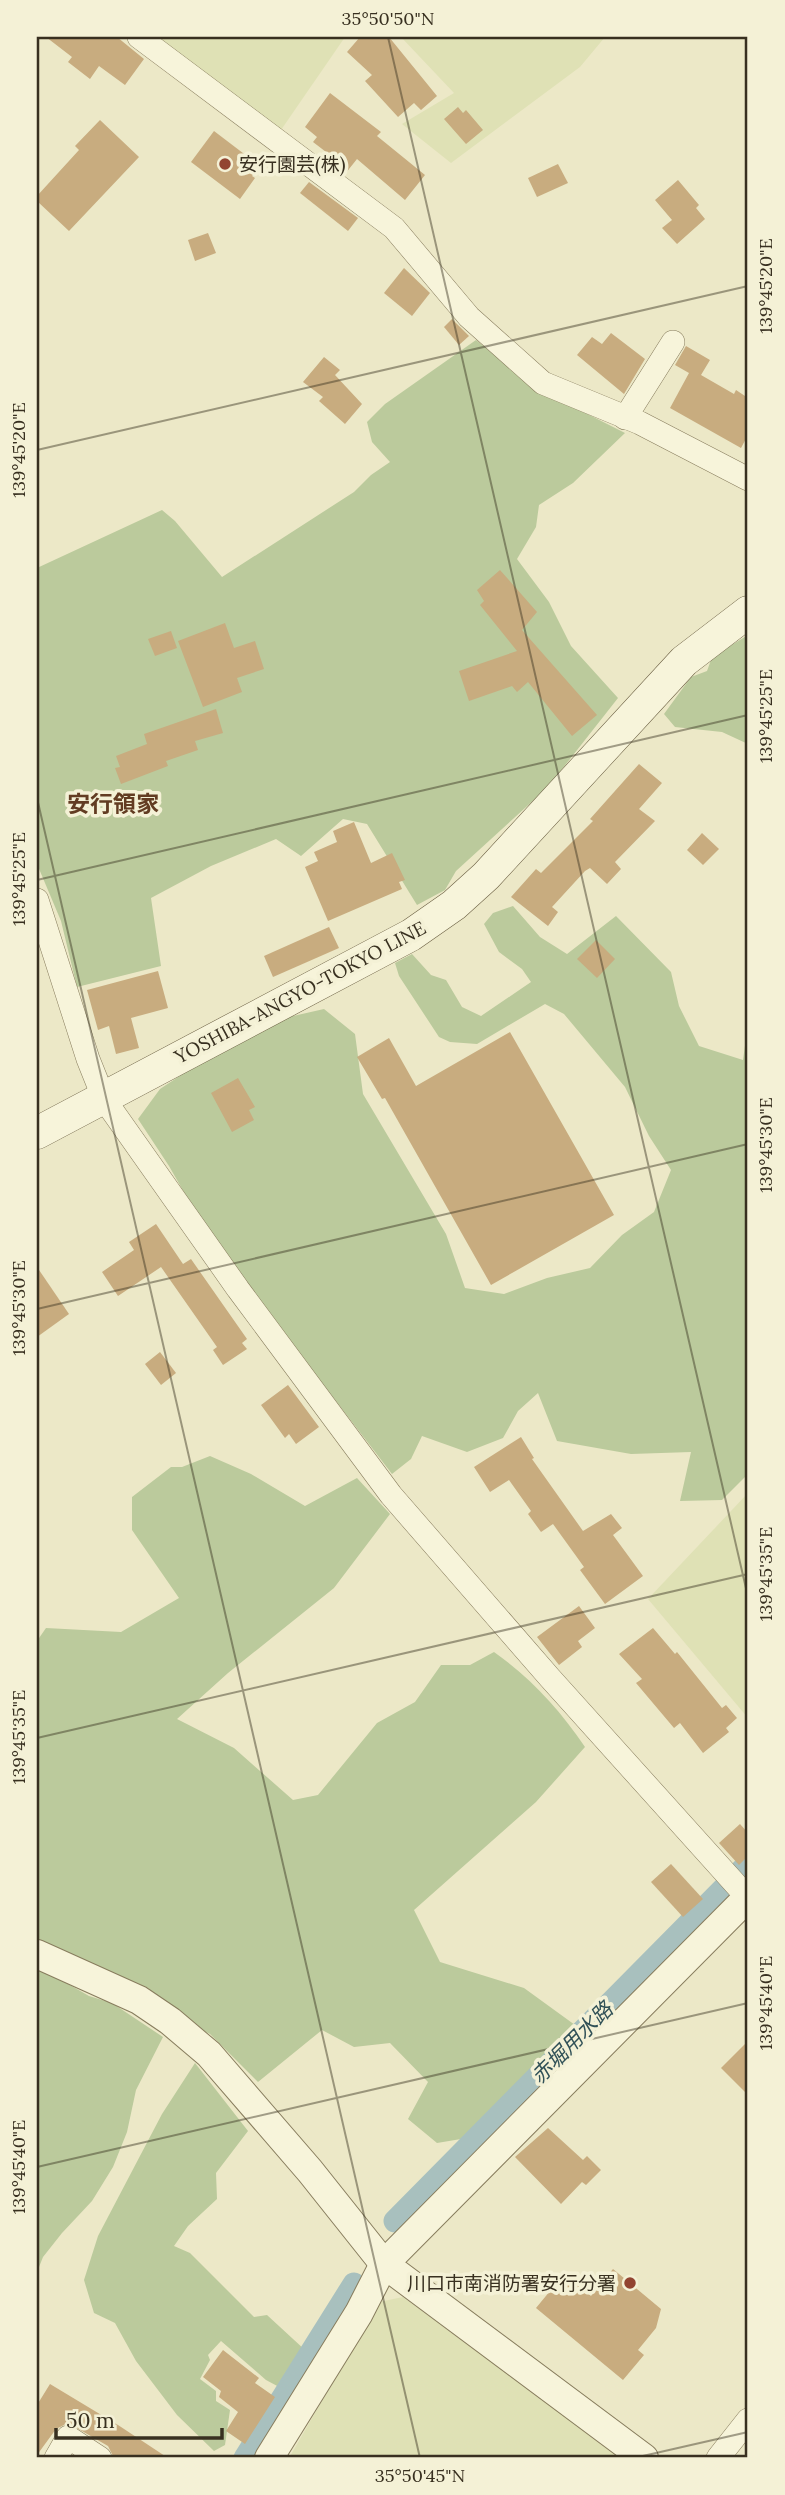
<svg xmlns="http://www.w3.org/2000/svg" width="785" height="2495" viewBox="0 0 785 2495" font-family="Lora,'Noto Sans JP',serif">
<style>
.farmland{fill:#dfe1b5}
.green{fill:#bbca9c}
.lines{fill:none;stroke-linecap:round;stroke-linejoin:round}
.canal{stroke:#a8c0be;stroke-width:23}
.building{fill:#c8ac7f}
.minor-casing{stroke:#877c5d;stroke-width:24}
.tertiary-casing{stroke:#877c5d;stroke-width:30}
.secondary-casing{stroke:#695d41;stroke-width:33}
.minor{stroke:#f7f4da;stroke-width:23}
.tertiary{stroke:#f7f4da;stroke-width:28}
.secondary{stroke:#f7f4da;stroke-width:32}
.ticks{fill:none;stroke:#383020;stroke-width:2;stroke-opacity:0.45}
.poi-dot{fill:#924431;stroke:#f4f1d6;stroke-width:2.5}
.labels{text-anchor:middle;stroke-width:7;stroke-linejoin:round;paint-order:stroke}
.poi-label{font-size:19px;fill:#383020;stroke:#f4f1d6;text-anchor:start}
.street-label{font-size:19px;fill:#383020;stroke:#f4f1d6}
.water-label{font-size:21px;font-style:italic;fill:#315157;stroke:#f4f1d6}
.quarter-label{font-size:23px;font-weight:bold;fill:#623c22;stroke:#f4f1d6}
.neatline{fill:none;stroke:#383020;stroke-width:2.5}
.ticks-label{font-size:18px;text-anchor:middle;fill:#383020}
</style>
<rect width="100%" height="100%" fill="#ece8c7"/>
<!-- farmland -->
<g class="farmland">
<path d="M 158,37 L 345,37 L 281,130 Z"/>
<path d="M 401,37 L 605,37 L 580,67 L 451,163 L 402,124 L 454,93 Z"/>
<path d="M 748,1493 L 748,1718 L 648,1599 Z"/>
<path d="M 403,2297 L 621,2458 L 289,2458 L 379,2302 Z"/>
</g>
<!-- green -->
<g class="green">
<path d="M 476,340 L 536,388 L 625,433 L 573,483 L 539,505 L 536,527 L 517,559 L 549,602 L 571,646 L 618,698 L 548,787 L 456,871 L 445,890 L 417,905 L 367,824 L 343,819 L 301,856 L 276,839 L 211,866 L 151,898 L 161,966 L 77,987 L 61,921 L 37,864 L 37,568 L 162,510 L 175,521 L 222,577 L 354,492 L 371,475 L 390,462 L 372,442 L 367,422 L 385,404 Z"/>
<path d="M 748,635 L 748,744 L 722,732 L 675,727 L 664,714 L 691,677 L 707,671 L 715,649 L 730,646 Z"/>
<path d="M 513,906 L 540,937 L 567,954 L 616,916 L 671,972 L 679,1006 L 699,1046 L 743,1060 L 748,1024 L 748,1474 L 722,1500 L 680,1501 L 691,1452 L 631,1454 L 557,1441 L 538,1393 L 518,1411 L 503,1438 L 467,1452 L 422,1436 L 411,1459 L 392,1474 L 209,1236 L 169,1166 L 138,1119 L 160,1089 L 222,1048 L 280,1019 L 324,1009 L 355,1034 L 363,1094 L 446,1234 L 465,1288 L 504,1294 L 547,1278 L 590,1268 L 622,1235 L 654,1212 L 671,1170 L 649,1136 L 625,1087 L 564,1014 L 545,1004 L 477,1044 L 450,1042 L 439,1037 L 399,976 L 395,963 L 412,954 L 431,975 L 446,980 L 462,1007 L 481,1016 L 531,982 L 522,969 L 499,952 L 484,924 L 493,913 Z"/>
<path d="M 210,1456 L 251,1474 L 305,1506 L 357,1478 L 390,1514 L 334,1588 L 228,1673 L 177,1719 L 234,1748 L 293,1800 L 318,1795 L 377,1723 L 415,1702 L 441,1665 L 470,1665 L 494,1652 C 532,1679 559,1709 585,1747 L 536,1802 L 414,1910 L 440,1962 L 524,1988 L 575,2025 L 461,2139 L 437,2143 L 408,2119 L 428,2082 L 390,2043 L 354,2047 L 322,2030 L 258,2082 L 210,2034 L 186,2022 L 148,1988 L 37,1940 L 37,1641 L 46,1628 L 121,1632 L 179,1598 L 132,1530 L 132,1497 L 171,1467 L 182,1467 Z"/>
<path d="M 37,1966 L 89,1996 L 112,2003 L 163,2037 L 136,2090 L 127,2132 L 113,2167 L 92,2201 L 62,2233 L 43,2257 L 37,2272 Z"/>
<path d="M 195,2063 L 248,2131 L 216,2173 L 217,2199 L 188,2226 L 174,2246 L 190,2253 L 254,2317 L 267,2315 L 305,2350 L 281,2388 L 266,2380 L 221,2341 L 208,2355 L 210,2360 L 200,2379 L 216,2391 L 216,2401 L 230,2410 L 225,2445 L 214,2451 L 177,2415 L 136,2361 L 115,2323 L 94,2313 L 84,2280 L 98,2236 L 162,2114 Z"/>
</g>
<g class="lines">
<!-- canal -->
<g class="canal">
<path d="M 395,2221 L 748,1864"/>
<path d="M 245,2458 L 354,2284"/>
</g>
</g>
<!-- building -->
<g class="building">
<path d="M 46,37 L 117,37 L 144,59 L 125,85 L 99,66 L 90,79 L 68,62 L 72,57 Z"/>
<path d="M 360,37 L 389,37 L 437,96 L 421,110 L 414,103 L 398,117 L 365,81 L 372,75 L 347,52 Z"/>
<path d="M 330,93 L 381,132 L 377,136 L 425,175 L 405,200 L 357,159 L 345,174 L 326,160 L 330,155 L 313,142 L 317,137 L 305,127 Z"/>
<path d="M 458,107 L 463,113 L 466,110 L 483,130 L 466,144 L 444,119 Z"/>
<path d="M 100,120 L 139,157 L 69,231 L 37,201 L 37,196 L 79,150 L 75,146 Z"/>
<path d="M 214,131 L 260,166 L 252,176 L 255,178 L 240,199 L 191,162 Z"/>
<path d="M 558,164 L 568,183 L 537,197 L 528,178 Z"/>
<path d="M 678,180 L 699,205 L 696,208 L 705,219 L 677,244 L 662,228 L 672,220 L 655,200 Z"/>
<path d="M 309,182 L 358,218 L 348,231 L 300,193 Z"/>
<path d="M 208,233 L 216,253 L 195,261 L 188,240 Z"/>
<path d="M 404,268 L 430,293 L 412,316 L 384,293 Z"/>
<path d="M 452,319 L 469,336 L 459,345 L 444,327 Z"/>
<path d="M 611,333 L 645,359 L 624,394 L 577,355 L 592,337 L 602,344 Z"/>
<path d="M 686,346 L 710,360 L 701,375 L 734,394 L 736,390 L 748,398 L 748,435 L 741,448 L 670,408 L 689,373 L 675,365 Z"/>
<path d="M 324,357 L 340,370 L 335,375 L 362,404 L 345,424 L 319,401 L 323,397 L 303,382 Z"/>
<path d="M 500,570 L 537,612 L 522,630 L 597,715 L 572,736 L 528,682 L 517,692 L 512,686 L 469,701 L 459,671 L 517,651 L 480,605 L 484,601 L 477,590 Z"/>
<path d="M 225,623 L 234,648 L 255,641 L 264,669 L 237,678 L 242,692 L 203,707 L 178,641 Z"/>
<path d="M 171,631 L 177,648 L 155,656 L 148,639 Z"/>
<path d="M 216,709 L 223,733 L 195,741 L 198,750 L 166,761 L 168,766 L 121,784 L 115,768 L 120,767 L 116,756 L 147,744 L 144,734 Z"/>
<path d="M 639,764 L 662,783 L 639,809 L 655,821 L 615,862 L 621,869 L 607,884 L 590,868 L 585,871 L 552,907 L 558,912 L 548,926 L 511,897 L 536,869 L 541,873 L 593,821 L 590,819 Z"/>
<path d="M 354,822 L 371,863 L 392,853 L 405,880 L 399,882 L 402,889 L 328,921 L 305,867 L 318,861 L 314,852 L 337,842 L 333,831 Z"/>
<path d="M 702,833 L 719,849 L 703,865 L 687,850 Z"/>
<path d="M 329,927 L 339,948 L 273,977 L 264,956 Z"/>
<path d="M 596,940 L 615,959 L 597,978 L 577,959 Z"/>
<path d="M 158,971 L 168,1008 L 131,1018 L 139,1048 L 116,1054 L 109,1026 L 98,1030 L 87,990 Z"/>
<path d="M 510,1032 L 614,1215 L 491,1285 L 385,1098 L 382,1099 L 357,1057 L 389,1038 L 416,1086 Z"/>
<path d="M 238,1078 L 255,1107 L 249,1110 L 254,1120 L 232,1132 L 211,1093 Z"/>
<path d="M 156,1224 L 183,1264 L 191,1259 L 247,1339 L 242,1343 L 247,1349 L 223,1365 L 213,1350 L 217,1347 L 161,1267 L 118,1296 L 102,1272 L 134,1250 L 129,1242 Z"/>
<path d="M 37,1267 L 69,1314 L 37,1337 Z"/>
<path d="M 160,1352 L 176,1373 L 161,1385 L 145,1364 Z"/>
<path d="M 288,1385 L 319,1427 L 296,1444 L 289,1434 L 285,1438 L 261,1405 Z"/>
<path d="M 521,1437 L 534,1458 L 532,1459 L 583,1531 L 611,1514 L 622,1528 L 613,1535 L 643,1576 L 605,1604 L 580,1570 L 584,1567 L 553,1524 L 541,1532 L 528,1514 L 531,1511 L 509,1480 L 490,1492 L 474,1467 Z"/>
<path d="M 579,1606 L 595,1628 L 578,1641 L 582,1647 L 559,1665 L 537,1637 Z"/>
<path d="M 653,1628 L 675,1654 L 677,1652 L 722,1708 L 726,1705 L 737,1718 L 726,1728 L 729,1732 L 703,1753 L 680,1723 L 674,1728 L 636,1683 L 642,1679 L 619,1654 Z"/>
<path d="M 740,1824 L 748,1833 L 748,1856 L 739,1865 L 719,1843 Z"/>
<path d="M 671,1864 L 703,1899 L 683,1917 L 651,1882 Z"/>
<path d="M 748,2041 L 748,2095 L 721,2068 Z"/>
<path d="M 548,2128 L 583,2160 L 587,2156 L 601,2170 L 586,2185 L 582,2182 L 561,2204 L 515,2157 Z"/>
<path d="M 613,2269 L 661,2309 L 656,2328 L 638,2350 L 644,2355 L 623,2380 L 536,2308 L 564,2274 L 591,2296 Z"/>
<path d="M 223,2350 L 259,2378 L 255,2383 L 275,2397 L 245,2444 L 226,2431 L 238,2412 L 219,2397 L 221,2391 L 203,2377 Z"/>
<path d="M 50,2384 L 118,2425 L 168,2458 L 114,2458 L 108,2446 L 68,2423 L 56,2429 L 37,2455 L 37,2405 Z"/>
</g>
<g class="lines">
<defs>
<g id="minor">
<path d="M 139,37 L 394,228 L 469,317 L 543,383 L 640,423 L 748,479"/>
<path d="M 625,418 L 673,342"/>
<path d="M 37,900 L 88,1059 L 104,1099 L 238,1289 L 391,1495 L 550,1678 L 748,1898"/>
<path d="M 56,2458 L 68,2437 L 100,2458"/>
<path d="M 718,2458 L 748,2420"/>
</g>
<g id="tertiary">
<path d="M 37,1954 L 139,2000 L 170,2021 L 209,2054 L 310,2171 L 384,2264 L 644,2458"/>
<path d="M 269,2458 L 359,2313 L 384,2264 L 748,1897"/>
</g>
<path id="secondary" d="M 37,1133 L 411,935 L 454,905 L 486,876 L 684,661 L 748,612"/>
</defs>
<!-- minor casing -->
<use href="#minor" class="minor-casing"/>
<!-- tertiary casing -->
<use href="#tertiary" class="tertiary-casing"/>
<!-- secondary casing -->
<use href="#secondary" class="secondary-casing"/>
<!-- minor -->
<use href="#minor" class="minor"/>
<!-- tertiary -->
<use href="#tertiary" class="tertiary"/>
<!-- secondary -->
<use href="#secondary" class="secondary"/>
</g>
<!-- ticks -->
<path class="ticks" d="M 388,37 L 748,1597M 37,450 L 748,286M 37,798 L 420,2458M 37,880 L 748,715M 37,1309 L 748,1144M 37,1738 L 748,1574M 37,2167 L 748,2003M 634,2458 L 748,2432"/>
<!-- markers -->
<g class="poi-dot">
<circle cx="225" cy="164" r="7"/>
<circle cx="630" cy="2283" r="7"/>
</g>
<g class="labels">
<!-- poi labels -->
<g class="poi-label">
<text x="239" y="171">安行園芸(株)</text>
<text x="616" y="2290" text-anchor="end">川口市南消防署安行分署</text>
</g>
<!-- street labels -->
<g class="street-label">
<text transform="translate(300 992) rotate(-28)" y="7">YOSHIBA-ANGYO-TOKYO LINE</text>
</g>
<!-- water labels -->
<g class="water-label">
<text transform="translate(572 2043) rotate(-45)" y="7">赤堀用水路</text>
</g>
<!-- quarter labels -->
<g class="quarter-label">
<text x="113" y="812">安行領家</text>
</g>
</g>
<!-- border -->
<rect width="785" height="2495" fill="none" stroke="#f4f1d6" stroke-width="77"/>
<!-- scale -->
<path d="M56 2428v10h166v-10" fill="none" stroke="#383020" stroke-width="3.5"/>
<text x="66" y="2428" font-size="21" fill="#383020" stroke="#f4f1d6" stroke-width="5" paint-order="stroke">50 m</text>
<rect x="38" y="38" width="708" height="2418" class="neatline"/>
<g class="ticks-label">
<text x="388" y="25">35°50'50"N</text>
<text transform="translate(766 286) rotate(-90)" y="6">139°45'20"E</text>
<text transform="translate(19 450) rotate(-90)" y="6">139°45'20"E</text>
<text transform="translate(766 716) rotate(-90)" y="6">139°45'25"E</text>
<text transform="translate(19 879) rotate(-90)" y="6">139°45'25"E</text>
<text transform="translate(766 1145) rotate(-90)" y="6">139°45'30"E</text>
<text transform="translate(19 1308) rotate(-90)" y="6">139°45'30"E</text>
<text transform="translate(766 1574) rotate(-90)" y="6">139°45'35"E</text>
<text transform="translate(19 1737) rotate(-90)" y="6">139°45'35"E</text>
<text transform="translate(766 2003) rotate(-90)" y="6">139°45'40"E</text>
<text transform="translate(19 2167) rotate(-90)" y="6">139°45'40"E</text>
<text x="420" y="2482">35°50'45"N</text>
</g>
</svg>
